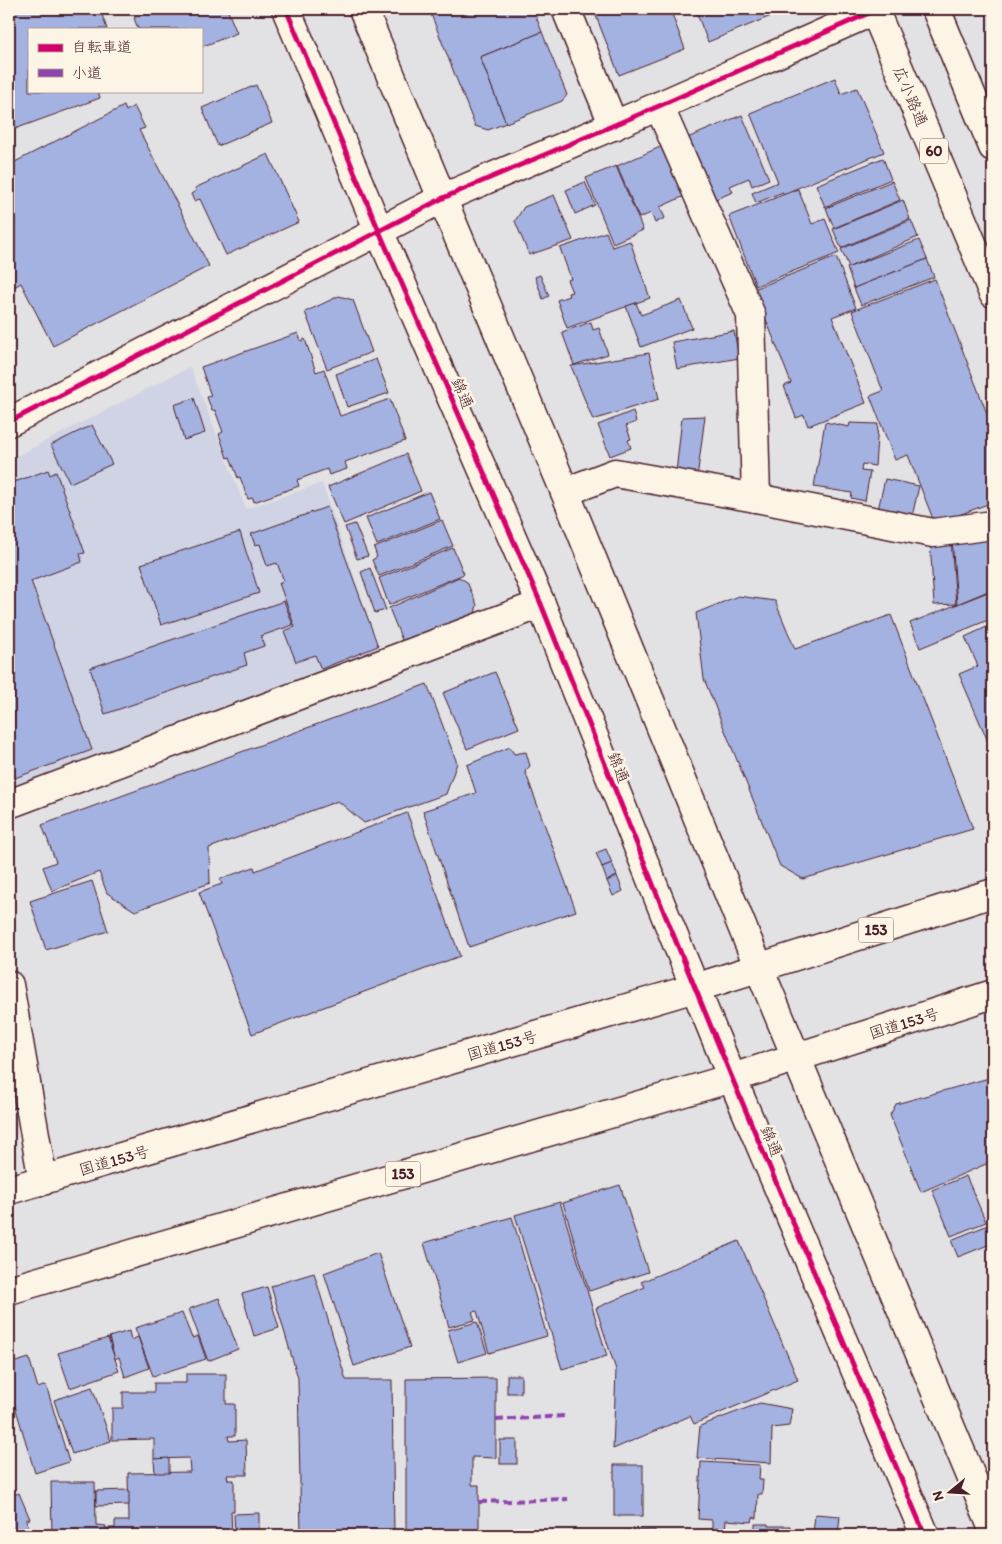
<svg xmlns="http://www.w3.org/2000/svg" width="1002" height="1544" viewBox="0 0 1002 1544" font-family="Itim,'Klee One',sans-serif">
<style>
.built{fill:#cfd3e3}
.building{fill:#a4b2e1;stroke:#4a1f2b}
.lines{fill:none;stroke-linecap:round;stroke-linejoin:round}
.minor-casing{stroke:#4a1f2b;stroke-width:31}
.major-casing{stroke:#4a1f2b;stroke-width:31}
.highway-casing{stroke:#4a1f2b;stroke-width:31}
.minor{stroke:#fcf5e5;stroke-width:28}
.major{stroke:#fcf5e5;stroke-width:28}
.highway{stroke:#fcf5e5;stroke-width:28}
.quiet{stroke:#8e44ad;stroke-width:4;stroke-dasharray:8 4;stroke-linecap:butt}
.cycleway-casing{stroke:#fcf5e5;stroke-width:8}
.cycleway{stroke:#d6006c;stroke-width:5}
.labels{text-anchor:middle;stroke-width:5;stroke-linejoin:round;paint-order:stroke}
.shield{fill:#fcf5e5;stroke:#7f5f63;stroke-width:1}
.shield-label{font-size:15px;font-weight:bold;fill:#4a1f2b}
.street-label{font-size:16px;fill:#4a1f2b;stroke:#fcf5e5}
</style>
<rect width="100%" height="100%" fill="#e2e1e4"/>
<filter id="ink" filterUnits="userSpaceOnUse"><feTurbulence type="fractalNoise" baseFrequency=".02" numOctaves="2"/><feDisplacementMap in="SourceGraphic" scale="10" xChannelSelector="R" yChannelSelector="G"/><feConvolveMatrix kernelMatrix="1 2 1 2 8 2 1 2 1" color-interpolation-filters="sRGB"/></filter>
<g filter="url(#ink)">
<!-- built -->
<path class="built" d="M 190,367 L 246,509 L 322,483 L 380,652 L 9,794 L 9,460 Z"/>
<!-- building -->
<g class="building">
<path d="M 9,9 L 100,9 L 107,29 L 29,29 L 29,91 L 98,91 L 100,98 L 12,130 L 9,120 Z"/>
<path d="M 138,9 L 227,9 L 237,33 L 201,47 L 201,29 L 138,29 L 134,18 L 141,15 Z"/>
<path d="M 429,9 L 533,9 L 542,32 L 480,57 L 506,123 L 488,130 L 475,126 Z"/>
<path d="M 614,9 L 670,9 L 685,49 L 619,75 L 596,16 Z"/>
<path d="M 695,9 L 788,9 L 708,42 Z"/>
<path d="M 542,32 L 567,95 L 562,101 L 506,123 L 480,57 Z"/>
<path d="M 835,78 L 841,94 L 857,88 L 884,152 L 783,194 L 783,192 L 756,203 L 752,193 L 778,182 L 750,113 Z"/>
<path d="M 256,85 L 272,123 L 218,146 L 202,108 Z"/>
<path d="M 124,106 L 126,111 L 134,106 L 145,128 L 139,130 L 209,266 L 53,346 L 21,283 L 11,289 L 9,285 L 9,165 Z"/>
<path d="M 742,115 L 769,179 L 752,186 L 749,178 L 730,186 L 733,192 L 711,201 L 685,139 Z"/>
<path d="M 667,144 L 689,194 L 660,207 L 665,218 L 655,223 L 651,213 L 639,218 L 617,166 Z"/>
<path d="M 268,154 L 299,222 L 226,255 L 200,199 L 194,201 L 191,194 L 196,191 L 195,188 Z"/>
<path d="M 883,158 L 891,179 L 825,207 L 816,185 Z"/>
<path d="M 616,166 L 643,230 L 613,243 L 586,178 Z"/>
<path d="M 892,181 L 900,200 L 834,228 L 826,208 Z"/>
<path d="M 585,182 L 595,205 L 575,214 L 566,190 Z"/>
<path d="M 798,189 L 812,224 L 825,219 L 839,253 L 756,286 L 729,216 Z"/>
<path d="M 554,195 L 573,240 L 529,255 L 515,221 L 524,207 Z"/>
<path d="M 903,200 L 910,219 L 841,248 L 833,229 Z"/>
<path d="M 911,220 L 918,237 L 849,267 L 841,249 Z"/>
<path d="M 606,232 L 612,247 L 630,241 L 650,298 L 567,328 L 557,300 L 569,296 L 568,293 L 572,292 L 567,280 L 571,279 L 560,248 Z"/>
<path d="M 919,240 L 927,259 L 854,288 L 847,268 Z"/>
<path d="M 836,257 L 856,308 L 832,317 L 866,403 L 808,426 L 804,415 L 796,418 L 784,386 L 791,383 L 754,289 Z"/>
<path d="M 927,259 L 934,277 L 861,305 L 854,288 Z"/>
<path d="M 540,275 L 549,296 L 543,299 L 535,277 Z"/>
<path d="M 935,279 L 993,429 L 993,502 L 935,524 L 908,455 L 895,460 L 870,396 L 883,391 L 852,311 Z"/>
<path d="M 339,296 L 353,300 L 372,352 L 327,369 L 305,312 Z"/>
<path d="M 681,300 L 692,328 L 641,347 L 626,306 L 636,303 L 641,315 Z"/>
<path d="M 591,322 L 593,330 L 599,328 L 608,354 L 574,365 L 562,332 Z"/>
<path d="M 734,331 L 739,358 L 677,369 L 672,342 Z"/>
<path d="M 298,333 L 301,341 L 305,339 L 316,372 L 324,369 L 340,416 L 390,399 L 405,441 L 345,462 L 347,469 L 329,475 L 327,469 L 297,480 L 299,486 L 254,502 L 253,498 L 248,499 L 240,477 L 238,478 L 230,457 L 227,458 L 219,434 L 223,432 L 215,410 L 212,411 L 207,397 L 211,396 L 201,367 Z"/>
<path d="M 649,353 L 659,399 L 593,420 L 571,366 Z"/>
<path d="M 376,359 L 389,393 L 347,407 L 336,374 Z"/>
<path d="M 194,398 L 205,433 L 184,440 L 174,405 Z"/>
<path d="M 633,411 L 636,422 L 626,426 L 631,439 L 628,440 L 631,448 L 610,456 L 598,425 Z"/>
<path d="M 705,416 L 697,478 L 676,473 L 682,417 Z"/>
<path d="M 825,422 L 849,427 L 850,423 L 878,424 L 875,466 L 862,464 L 861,471 L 870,472 L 865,501 L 851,498 L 852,493 L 814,487 Z"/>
<path d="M 92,425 L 112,464 L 70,483 L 51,445 Z"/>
<path d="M 406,454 L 421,491 L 344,524 L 328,487 Z"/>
<path d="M 48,470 L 50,475 L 56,472 L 85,553 L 80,554 L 82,562 L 31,581 L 92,750 L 12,779 L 9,769 L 9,484 Z"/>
<path d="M 885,479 L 919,486 L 911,521 L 877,514 Z"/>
<path d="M 429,492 L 440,519 L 377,545 L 366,518 Z"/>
<path d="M 327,507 L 378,646 L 321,669 L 315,655 L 296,662 L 284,631 L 295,627 L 279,583 L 284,581 L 277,563 L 267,566 L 260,544 L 255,545 L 251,534 Z"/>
<path d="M 442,520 L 453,546 L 379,576 L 372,560 L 377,557 L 374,548 Z"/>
<path d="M 355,524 L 368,556 L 357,559 L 345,527 Z"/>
<path d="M 240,532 L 259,593 L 161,625 L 141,564 Z"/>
<path d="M 993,536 L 993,589 L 957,604 L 952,539 Z"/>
<path d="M 951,539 L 956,604 L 934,605 L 930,541 Z"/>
<path d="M 453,548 L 464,574 L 389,605 L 379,578 Z"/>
<path d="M 370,568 L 386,610 L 375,613 L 361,572 Z"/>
<path d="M 459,577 L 467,582 L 477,605 L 474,617 L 404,645 L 389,608 Z"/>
<path d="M 993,590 L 993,618 L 920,648 L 910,623 Z"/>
<path d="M 738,596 L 775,601 L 795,649 L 891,615 L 973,829 L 803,879 L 780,866 L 704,679 L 696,613 Z"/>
<path d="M 284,601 L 293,625 L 261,636 L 264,646 L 244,653 L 247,665 L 105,714 L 90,668 Z"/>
<path d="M 993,624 L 993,753 L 959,674 L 978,666 L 965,637 Z"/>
<path d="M 495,672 L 519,728 L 467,749 L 443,693 Z"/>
<path d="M 427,684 L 457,763 L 446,794 L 364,823 L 338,801 L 209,848 L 210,883 L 135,911 L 107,893 L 99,872 L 52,891 L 43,867 L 56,862 L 42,825 Z"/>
<path d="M 510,747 L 514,754 L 526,752 L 530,766 L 525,771 L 576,911 L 469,947 L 423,811 L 476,793 L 467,765 Z"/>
<path d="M 407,813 L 460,956 L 252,1034 L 199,892 L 222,884 L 220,879 L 254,867 L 255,871 Z"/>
<path d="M 606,849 L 612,863 L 602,867 L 596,853 Z"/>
<path d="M 612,863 L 617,876 L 607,881 L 602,867 Z"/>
<path d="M 617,876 L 623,891 L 613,896 L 607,881 Z"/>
<path d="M 92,881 L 108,931 L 46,950 L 30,901 Z"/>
<path d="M 989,1078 L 993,1092 L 993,1161 L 921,1192 L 890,1115 L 896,1104 Z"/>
<path d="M 9,1081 L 17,1107 L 9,1110 Z"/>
<path d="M 966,1176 L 986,1222 L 951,1236 L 932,1190 Z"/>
<path d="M 620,1185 L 648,1272 L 589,1291 L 563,1203 Z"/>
<path d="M 560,1202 L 607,1356 L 562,1369 L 515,1215 Z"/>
<path d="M 512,1217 L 547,1336 L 489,1353 L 477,1311 L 472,1312 L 475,1320 L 449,1327 L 424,1243 Z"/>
<path d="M 993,1223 L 993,1243 L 958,1257 L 951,1240 Z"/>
<path d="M 739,1241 L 798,1380 L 694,1424 L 690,1416 L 613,1449 L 616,1370 L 596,1308 L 645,1287 L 641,1282 Z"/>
<path d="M 378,1253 L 410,1347 L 354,1366 L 324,1273 Z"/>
<path d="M 314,1273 L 346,1380 L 392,1380 L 394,1535 L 301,1535 L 298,1378 L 271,1286 Z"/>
<path d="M 267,1287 L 279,1328 L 254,1336 L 242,1294 Z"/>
<path d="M 219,1298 L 238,1349 L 208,1361 L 189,1309 Z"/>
<path d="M 182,1313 L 192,1338 L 198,1336 L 206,1359 L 153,1376 L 135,1328 Z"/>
<path d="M 477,1322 L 487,1353 L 458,1362 L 448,1330 Z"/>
<path d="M 129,1331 L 131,1340 L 138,1337 L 149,1368 L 125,1377 L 119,1357 L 115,1359 L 109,1337 Z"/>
<path d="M 108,1338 L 119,1371 L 70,1388 L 58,1353 Z"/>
<path d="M 29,1358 L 38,1388 L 46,1385 L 69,1462 L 35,1473 L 9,1386 L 9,1364 Z"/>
<path d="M 993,1362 L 993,1375 L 989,1364 Z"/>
<path d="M 186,1374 L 226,1374 L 226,1404 L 235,1404 L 235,1436 L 228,1436 L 229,1441 L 246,1440 L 247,1475 L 227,1475 L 228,1480 L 234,1480 L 234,1511 L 231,1511 L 232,1535 L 52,1535 L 51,1482 L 95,1482 L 96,1525 L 106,1526 L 105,1528 L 115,1528 L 115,1521 L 129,1521 L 128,1473 L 190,1472 L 189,1458 L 154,1459 L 154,1439 L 112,1440 L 112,1408 L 123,1408 L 123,1392 L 154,1392 L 154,1383 L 186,1383 Z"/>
<rect x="507" y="1375" width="14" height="18"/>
<path d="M 496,1378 L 496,1458 L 472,1457 L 472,1485 L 479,1485 L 479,1535 L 406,1535 L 406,1379 Z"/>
<path d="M 92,1387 L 111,1441 L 72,1454 L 54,1400 Z"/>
<path d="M 760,1403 L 792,1409 L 789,1426 L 772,1428 L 771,1463 L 697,1458 L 700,1426 Z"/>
<rect x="500" y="1440" width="17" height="24"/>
<path d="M 169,1458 L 169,1473 L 155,1473 L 154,1459 Z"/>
<path d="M 701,1462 L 760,1465 L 759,1480 L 763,1480 L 762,1494 L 758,1494 L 757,1518 L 753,1517 L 752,1522 L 726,1520 L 725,1531 L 712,1531 L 712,1520 L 698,1519 Z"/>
<rect x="614" y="1465" width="29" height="51"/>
<path d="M 129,1490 L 129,1505 L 96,1506 L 96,1491 Z"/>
<path d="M 19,1493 L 30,1519 L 26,1520 L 32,1535 L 9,1535 L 9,1497 Z"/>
<path d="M 259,1513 L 259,1535 L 235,1535 L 234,1514 Z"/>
<path d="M 815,1514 L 840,1516 L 838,1535 L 813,1535 Z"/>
<path d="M 755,1524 L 768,1524 L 768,1526 L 790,1526 L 790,1535 L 728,1535 L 728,1532 L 755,1532 Z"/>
<path d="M 655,1530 L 655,1535 L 611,1535 L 610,1532 Z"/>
</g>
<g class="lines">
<defs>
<g id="minor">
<path d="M 286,9 L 379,231 L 541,604 L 666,917 L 732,1078 L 925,1535"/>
<path d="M 363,9 L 565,492 L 759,968 L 993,1529"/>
<path d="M 566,9 L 614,126"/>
<path d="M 659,106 L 751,315 L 756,498"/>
<path d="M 9,422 L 443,198 L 659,106 L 878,9"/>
<path d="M 565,492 L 615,473 L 756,498 L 933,533 L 993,525"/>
<path d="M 9,804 L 541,604"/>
<path d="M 9,985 L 43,1181"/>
</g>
<g id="major">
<path d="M 874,9 L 993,293"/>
<path d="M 936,9 L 993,147"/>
</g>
<g id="highway">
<path d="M 9,1190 L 695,988 L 993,893"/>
<path d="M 9,1290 L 732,1078 L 993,994"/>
</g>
</defs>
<!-- minor casing -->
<use href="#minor" class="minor-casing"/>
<!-- major casing -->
<use href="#major" class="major-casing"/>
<!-- highway casing -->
<use href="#highway" class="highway-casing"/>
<!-- minor -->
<use href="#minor" class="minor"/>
<!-- major -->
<use href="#major" class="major"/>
<!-- highway -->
<use href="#highway" class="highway"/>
<!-- quiet -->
<g class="quiet">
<path d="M 496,1420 L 565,1416"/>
<path d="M 479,1502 L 568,1499"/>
</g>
<defs>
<g id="cycleway">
<path d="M 286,9 L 379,231 L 541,604 L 666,917 L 732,1078 L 925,1535"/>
<path d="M 9,422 L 443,198 L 659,106 L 878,9"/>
</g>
</defs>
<!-- cycleway casing -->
<use href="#cycleway" class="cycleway-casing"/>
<!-- cycleway -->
<use href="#cycleway" class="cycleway"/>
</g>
</g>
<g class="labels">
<!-- shield labels -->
<g class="shield">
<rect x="920" y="138.5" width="28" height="25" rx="4"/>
<rect x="858.5" y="917.5" width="35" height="25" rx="4"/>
<rect x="385.5" y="1161.5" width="35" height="25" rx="4"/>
</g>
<g class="shield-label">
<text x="934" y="156">60</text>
<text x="876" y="935">153</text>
<text x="403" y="1179">153</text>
</g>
<!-- street labels -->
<g class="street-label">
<text transform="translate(911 96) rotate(67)" y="6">広小路通</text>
<text transform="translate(463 393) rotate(67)" y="6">錦通</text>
<text transform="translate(619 767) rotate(68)" y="6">錦通</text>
<text transform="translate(904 1023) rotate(-17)" y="6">国道153号</text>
<text transform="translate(502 1045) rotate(-16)" y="6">国道153号</text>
<text transform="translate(772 1141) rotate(67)" y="6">錦通</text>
<text transform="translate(114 1160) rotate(-16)" y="6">国道153号</text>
</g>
</g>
<!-- margin -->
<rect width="1002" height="1544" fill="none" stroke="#fcf5e5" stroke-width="30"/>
<rect x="15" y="15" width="972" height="1514" fill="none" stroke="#4a1f2b" stroke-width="2" filter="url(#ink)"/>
<!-- legend -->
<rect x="28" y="28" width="175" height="65" fill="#fcf5e5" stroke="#b59f9b"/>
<rect x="38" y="44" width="25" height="8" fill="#d6006c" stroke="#b59f9b"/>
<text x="72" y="52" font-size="15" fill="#4a1f2b">自転車道</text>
<rect x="38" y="69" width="25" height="8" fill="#8e44ad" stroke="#b59f9b"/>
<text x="72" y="78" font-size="15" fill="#4a1f2b">小道</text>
<!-- north arrow -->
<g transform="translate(950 1492) rotate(252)" stroke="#fcf5e5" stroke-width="4" paint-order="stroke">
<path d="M0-4L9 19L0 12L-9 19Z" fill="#4a1f2b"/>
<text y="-8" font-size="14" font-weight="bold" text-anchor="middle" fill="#4a1f2b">N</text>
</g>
</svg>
